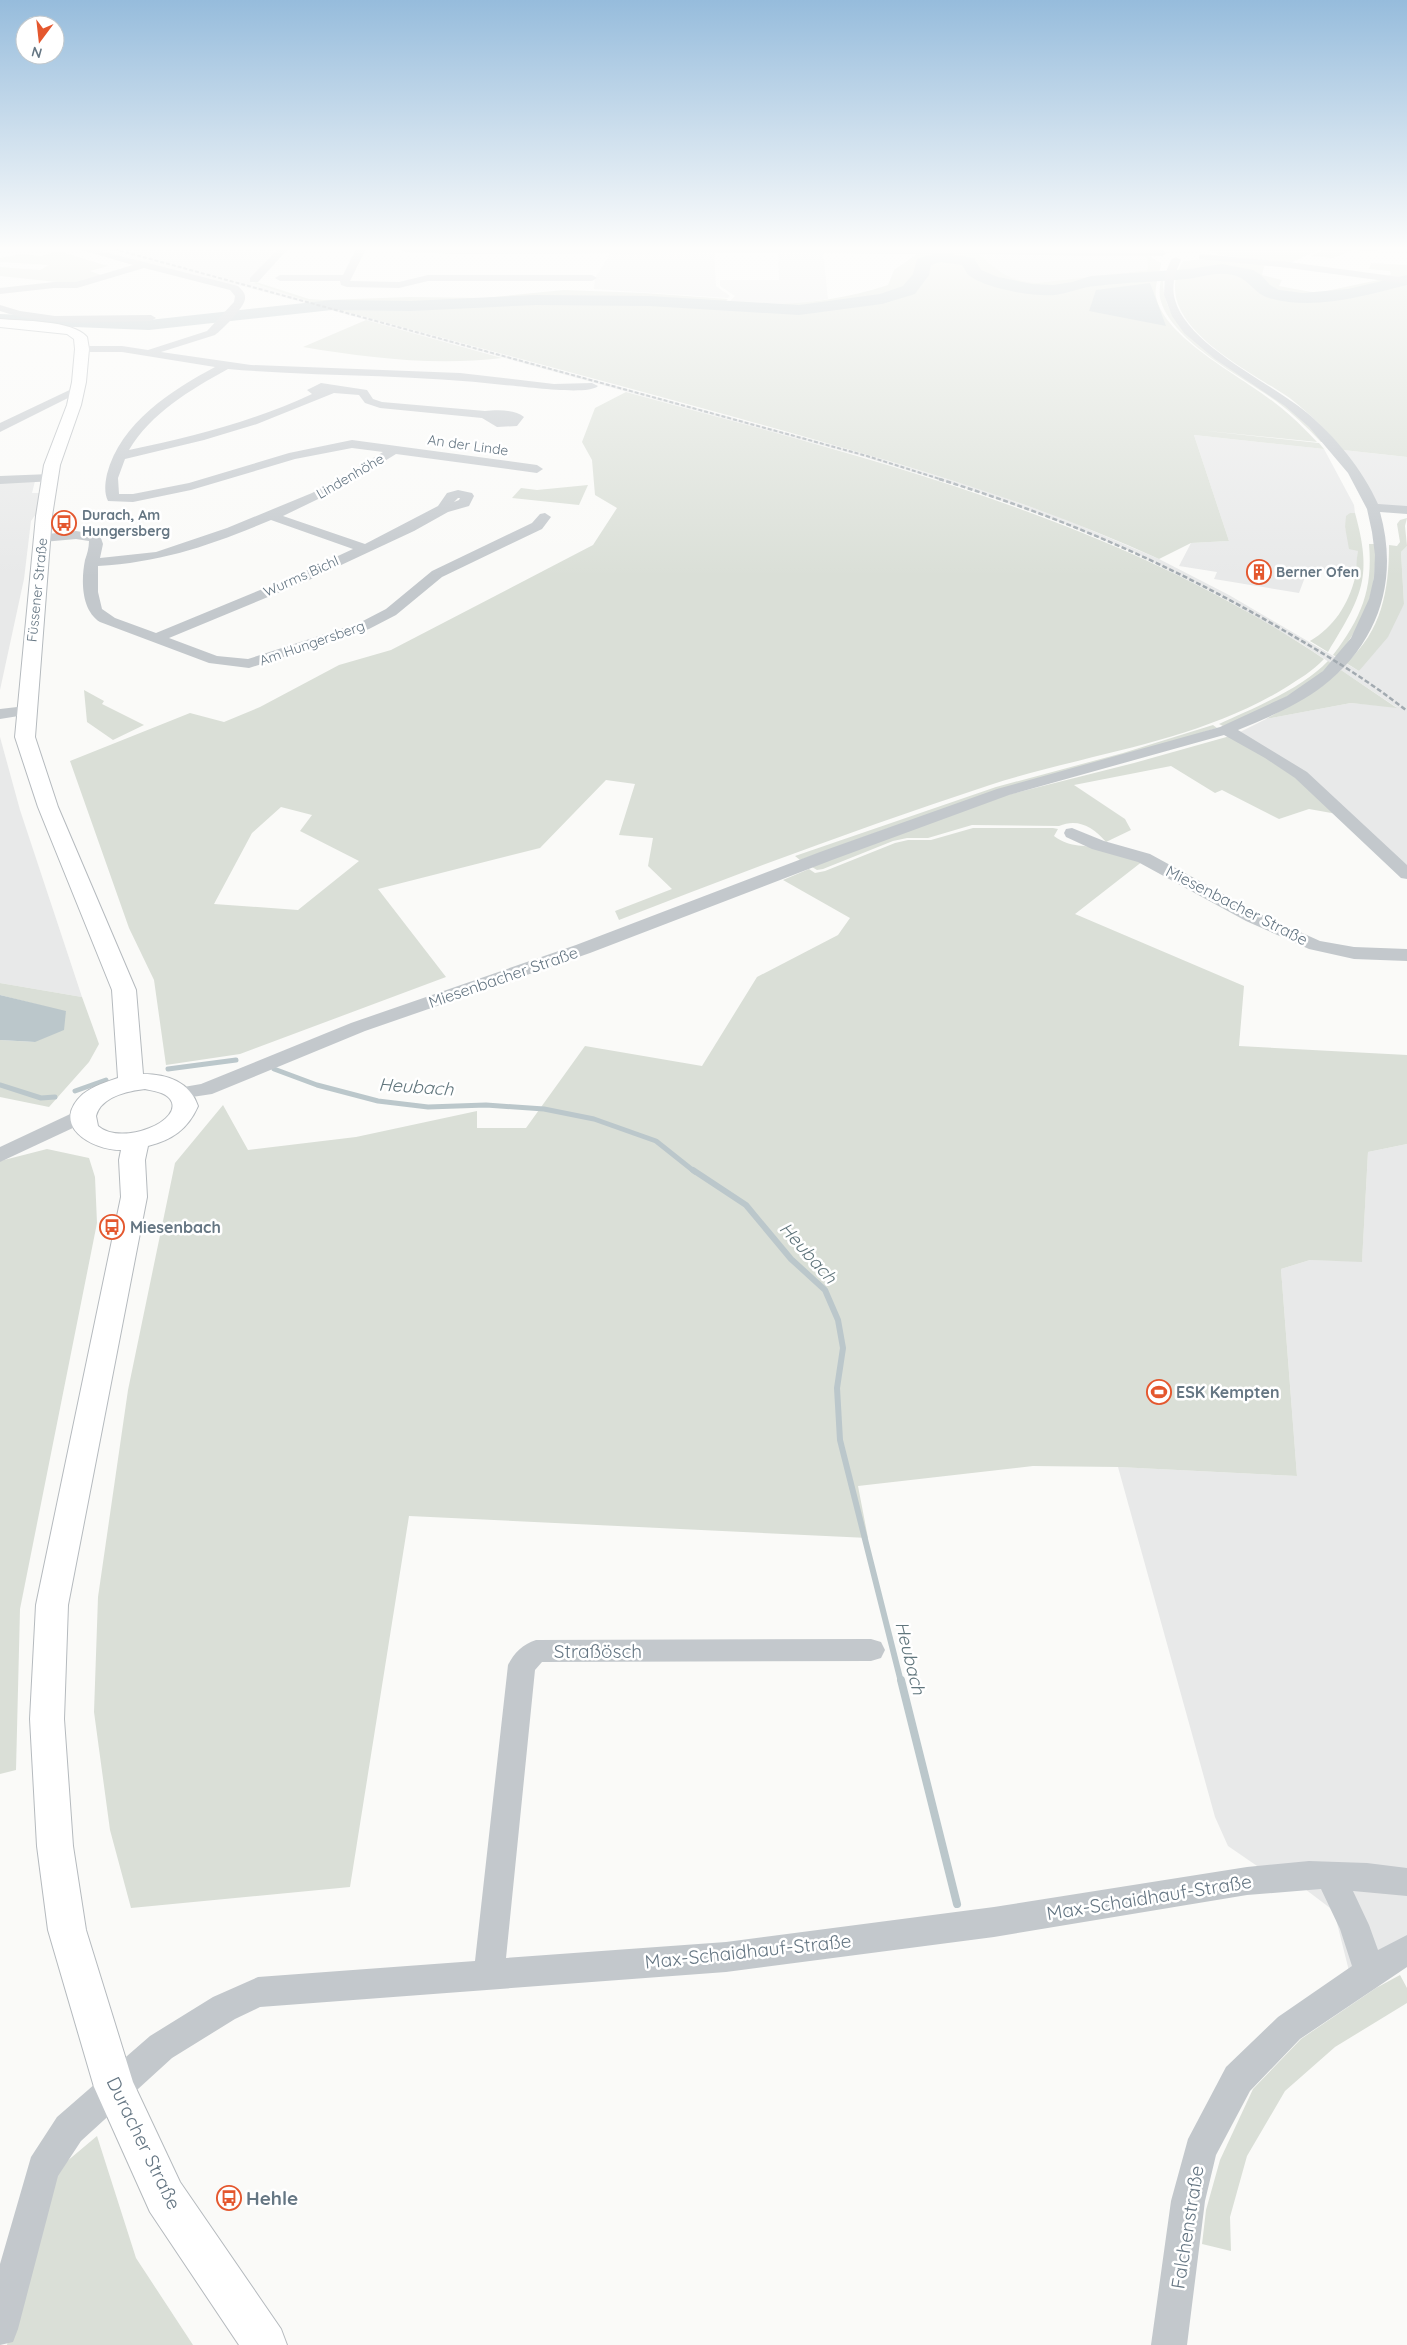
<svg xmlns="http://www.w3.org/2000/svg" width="1407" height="2345" viewBox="0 0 1407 2345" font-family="Quicksand,sans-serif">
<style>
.built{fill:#e8e9e9}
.green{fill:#dadfd7;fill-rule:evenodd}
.water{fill:#bbc7cb}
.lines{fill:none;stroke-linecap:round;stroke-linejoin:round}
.stream-far2{stroke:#bbc7cb;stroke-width:5}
.stream-far1{stroke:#bbc7cb;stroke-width:6}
.stream{stroke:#bbc7cb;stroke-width:8}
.river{fill:#bbc7cb;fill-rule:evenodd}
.major-casing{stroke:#b5babe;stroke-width:2}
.minor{fill:#c3c8cc;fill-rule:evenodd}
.major{fill:#fff;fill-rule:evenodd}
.rail-far1{stroke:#a2aab0;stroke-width:2;stroke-dasharray:4 2;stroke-linecap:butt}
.rail{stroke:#a2aab0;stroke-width:2.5;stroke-dasharray:5 2.5;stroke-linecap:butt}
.labels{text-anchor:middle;stroke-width:5;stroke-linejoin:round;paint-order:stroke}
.far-street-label{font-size:14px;fill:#657683;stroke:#fff}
.far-poi-label{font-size:14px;font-weight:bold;fill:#657683;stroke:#fff;text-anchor:start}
.street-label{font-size:16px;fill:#657683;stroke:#fff}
.poi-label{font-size:16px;font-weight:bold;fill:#657683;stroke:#fff;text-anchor:start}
.water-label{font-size:18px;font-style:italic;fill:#60757c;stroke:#fff}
.near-street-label{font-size:19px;fill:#657683;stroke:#fff}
.near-poi-label{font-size:19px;font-weight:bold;fill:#657683;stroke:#fff;text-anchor:start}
</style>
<rect width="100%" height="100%" fill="#fafaf8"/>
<!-- built -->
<g class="built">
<path d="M 85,249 L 281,249 L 250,282 L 313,303 L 869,455 L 980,489 L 1065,519 L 1159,559 L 1229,595 L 1359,671 L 1404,604 L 1401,552 L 1407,546 L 1407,868 L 1238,733 L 1266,719 L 1351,703 L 1396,707 L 1302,644 L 1222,597 L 1130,551 L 1059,522 L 974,491 L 864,457 L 283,297 L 238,285 L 234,287 Z"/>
<path d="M 714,250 L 716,286 L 730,296 L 728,298 L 594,289 L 595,278 L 612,251 Z"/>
<path d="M 778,250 L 823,251 L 828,299 L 797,304 L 728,303 L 735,296 L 720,286 L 720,280 L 779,280 Z"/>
<path d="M 977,254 L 1147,257 L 1148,270 L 1036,283 L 1022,282 L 1000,274 L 987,261 Z"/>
<path d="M 1194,435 L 1324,449 L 1354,505 L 1355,513 L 1350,513 L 1345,527 L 1350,545 L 1358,551 L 1356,576 L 1308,569 L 1299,593 L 1214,579 L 1217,572 L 1179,566 L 1191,543 L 1229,541 Z"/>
<path d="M 1343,450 L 1407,457 L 1407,507 L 1377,505 Z"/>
<path d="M 0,481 L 35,481 L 32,493 L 40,493 L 38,511 L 31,521 L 24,579 L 0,690 Z"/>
<path d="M 0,737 L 20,810 L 82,997 L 0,983 Z"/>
<path d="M 1407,1144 L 1407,1940 L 1349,1971 L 1334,1911 L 1301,1886 L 1260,1868 L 1228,1846 L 1215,1817 L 1118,1467 L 1297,1476 L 1281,1269 L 1310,1260 L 1362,1261 L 1368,1152 Z"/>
</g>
<!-- green -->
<g class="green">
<path d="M 1205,249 L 1321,249 L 1290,263 L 1219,255 Z"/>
<path d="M 1324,249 L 1383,249 L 1373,252 L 1353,250 L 1333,258 L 1311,256 Z"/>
<path d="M 58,251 L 108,266 L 90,271 L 104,276 L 76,284 L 0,276 L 0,267 L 40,270 L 49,265 L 0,262 L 0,258 L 20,254 L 41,256 Z"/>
<path d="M 921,251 L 1147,255 L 1161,263 C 1160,275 1154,285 1156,297 C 1165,339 1243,377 1275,403 C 1291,415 1304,428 1317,442 L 1198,430 L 1319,443 L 1324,449 L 1194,435 L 1229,541 L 1191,543 L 1159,559 C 1024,497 881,458 738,418 C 596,379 454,341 313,303 L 253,283 L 256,282 L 309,299 L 325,300 L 410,297 L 484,298 L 564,290 L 645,293 L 728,299 L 719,308 L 723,309 L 728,303 C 782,307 836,302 888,285 L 894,270 ZM 978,254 L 1147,257 L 1148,270 L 1036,283 C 1005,280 1000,271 978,254 Z"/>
<path d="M 1204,259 L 1265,264 L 1262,275 L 1282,280 L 1279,286 L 1317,293 L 1383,279 L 1407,282 L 1407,457 L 1343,450 C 1328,431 1310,414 1291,399 C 1252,371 1145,323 1183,261 Z"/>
<path d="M 1371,263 L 1407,265 L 1407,280 L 1387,277 L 1391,274 L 1390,271 L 1369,269 Z"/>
<path d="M 1161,279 L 1163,279 C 1163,303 1171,314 1186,332 L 1298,415 L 1324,442 L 1321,442 C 1307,427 1292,413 1276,401 C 1242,376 1170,341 1160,298 C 1159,292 1160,285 1161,279 Z"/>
<path d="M 366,320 L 502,358 C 435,366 369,358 303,347 Z"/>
<path d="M 626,392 C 867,458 1113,517 1324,659 C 1313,671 1299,679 1285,688 C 1195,743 1089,753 990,785 C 865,826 742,872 619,920 L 615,911 L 672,889 L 648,866 L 653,838 L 619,835 L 635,784 L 606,780 L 540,848 L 378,889 L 446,977 L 240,1054 L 166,1065 L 154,980 L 129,928 L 70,761 L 190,713 L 224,722 L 260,707 L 339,665 L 391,650 L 593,545 L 617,508 L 595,495 L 592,460 L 582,442 L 595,408 ZM 281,807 L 312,815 L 300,831 L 359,861 L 298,910 L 214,904 L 252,833 Z"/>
<path d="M 588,485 L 579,505 L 512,498 L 521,488 L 537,490 Z"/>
<path d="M 1350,513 L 1355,513 C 1373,578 1362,596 1328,652 L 1310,641 C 1334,627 1348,605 1355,578 C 1357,570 1356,560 1358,551 L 1349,549 L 1345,527 L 1346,516 Z"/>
<path d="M 1407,518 L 1405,526 L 1407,546 L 1401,552 L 1404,604 L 1388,637 L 1359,671 L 1346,663 C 1382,631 1389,590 1389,545 L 1397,546 L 1400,542 L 1397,524 L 1400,520 Z"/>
<path d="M 1369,544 L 1375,544 C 1377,593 1366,619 1337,657 L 1333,655 C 1361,618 1373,590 1369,544 Z"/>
<path d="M 1328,661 L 1331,663 C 1307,692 1257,711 1223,726 L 1219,724 C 1252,709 1303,688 1328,661 Z"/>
<path d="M 1341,670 L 1397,708 L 1351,703 L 1266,719 L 1321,687 Z"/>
<path d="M 84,690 L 104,701 L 102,704 L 144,725 L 113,740 L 87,722 Z"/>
<path d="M 1213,725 L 1217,728 L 889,828 L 800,860 L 795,856 L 996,787 L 1123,753 Z"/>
<path d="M 1230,736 L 1294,774 L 1337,814 L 1309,809 L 1279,819 L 1222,790 L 1215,793 L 1171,766 L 1074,785 L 1125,819 L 1131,830 L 1106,842 C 1093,827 1078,818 1059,826 L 972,825 L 928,838 L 907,838 L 893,841 L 823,869 L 817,870 L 812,867 L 899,833 L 1007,795 L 1134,763 Z"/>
<path d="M 973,828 L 1053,828 L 1058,829 L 1054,836 C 1071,849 1085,844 1104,849 C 1117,852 1130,857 1143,861 L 1075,914 L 1244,986 L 1239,1046 L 1407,1055 L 1407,1144 L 1368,1152 L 1362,1262 L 1310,1260 L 1281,1269 L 1297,1476 L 1118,1467 L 1033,1466 L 858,1486 L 868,1538 L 409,1516 L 350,1887 L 131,1908 L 110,1830 L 94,1712 L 98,1597 L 128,1390 L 175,1163 L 223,1105 L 248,1150 L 356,1137 L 477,1111 L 477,1128 L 526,1128 L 585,1046 L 702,1066 L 757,977 L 838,935 L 850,918 L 783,880 L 809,869 L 815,873 L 825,871 L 895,843 L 908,840 L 931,840 Z"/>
<path d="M 0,983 L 82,997 L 99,1044 L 89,1062 L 49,1107 L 0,1097 L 0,1040 L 34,1042 L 66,1012 L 0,995 Z"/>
<path d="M 47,1149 L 89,1158 L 95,1177 L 97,1223 L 20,1609 L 16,1770 L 0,1774 L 0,1161 Z"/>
<path d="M 1400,1975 L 1407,1988 L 1407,2003 L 1335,2047 L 1285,2091 L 1247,2156 L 1230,2217 L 1231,2251 L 1202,2244 L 1206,2210 L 1220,2160 L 1253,2089 L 1301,2039 L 1376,1988 Z"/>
<path d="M 97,2136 L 136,2258 L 193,2345 L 7,2345 L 53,2173 Z"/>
</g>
<!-- water -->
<g class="water">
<path d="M 1150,283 L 1166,326 L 1089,311 L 1096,290 Z"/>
<path d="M 0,995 L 66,1011 L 64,1030 L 35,1042 L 0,1040 Z"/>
</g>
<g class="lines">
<!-- stream-far2 -->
<g class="stream-far2">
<path d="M 168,1069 L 236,1060"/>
<path d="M 274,1069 L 317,1085 L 378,1101 L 428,1107 L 486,1105 L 544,1109 L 594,1119 L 656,1141 L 695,1172"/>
<path d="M 0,1085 L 41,1098 L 55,1097"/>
<path d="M 75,1091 L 106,1080"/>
</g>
<!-- stream-far1 -->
<path class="stream-far1" d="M 693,1170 L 746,1205 L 791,1259 L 825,1290 L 838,1320 L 843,1348 L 837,1388 L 840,1440 L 901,1682"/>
<!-- stream -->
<path class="stream" d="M 901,1680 L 957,1904"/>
<!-- river -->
<path class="river" d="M 939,252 L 974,258 L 981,270 L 998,277 L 1032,284 L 1053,285 L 1072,282 L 1091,276 L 1189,269 L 1222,264 L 1253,270 L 1261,275 L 1270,285 L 1279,290 L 1303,293 L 1348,289 L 1407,275 L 1407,285 C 1362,296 1315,311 1269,298 C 1250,292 1250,275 1224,274 C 1211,273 1199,278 1187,279 C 1157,282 1126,282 1096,286 C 1082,287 1069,293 1055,295 C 1034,297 989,289 971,277 C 967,275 965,269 962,265 L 940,262 L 931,265 L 929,275 L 915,294 L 882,304 L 799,315 L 649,306 L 536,305 L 411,311 L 332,310 L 149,330 L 0,324 L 0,314 L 149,320 L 332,300 L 411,301 L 536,295 L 649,296 L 799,305 L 880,294 L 903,286 L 913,274 L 917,259 Z"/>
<defs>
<path id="major" d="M 0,319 C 21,321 73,320 87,337 L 89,349 L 86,382 L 81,405 L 60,465 L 52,516 L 35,737 L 58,807 L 136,990 L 143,1074 C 167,1074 190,1082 198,1106 C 188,1129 172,1140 148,1146 L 145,1160 L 147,1197 L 68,1605 L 64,1719 L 73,1846 L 86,1930 L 133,2082 L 180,2182 L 281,2329 L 287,2345 L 239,2345 L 150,2212 L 94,2087 L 48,1930 L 37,1846 L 30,1719 L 36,1605 L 121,1197 L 119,1160 L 121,1150 C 91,1150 49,1125 83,1094 C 93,1086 106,1082 118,1078 L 112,990 L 38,807 L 15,737 L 36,516 L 44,465 L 67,405 L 72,382 L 75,349 L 74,339 L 67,334 L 0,327 ZM 145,1089 C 153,1091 165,1092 170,1099 C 186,1120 122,1147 98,1126 L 96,1116 C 101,1097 127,1091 145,1089 Z"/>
</defs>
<!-- major casing -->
<use href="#major" class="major-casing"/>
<!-- minor -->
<g class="minor">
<path d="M 78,249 L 93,249 L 238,286 C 241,289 246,293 245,299 C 244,308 222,330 215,335 L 161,352 L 251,365 L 460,373 L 554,384 L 592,383 L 598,386 C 588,396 521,386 504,385 C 413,374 320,377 228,369 C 190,390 151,413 129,450 C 192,437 254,421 312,394 L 307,390 L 321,383 L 367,390 L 373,399 L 382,402 L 485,411 C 496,410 515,409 524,417 L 517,426 L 497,427 L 482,418 L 380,408 L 365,403 L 359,395 L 334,393 L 257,424 L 204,440 L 125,459 L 118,478 L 119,494 L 133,494 L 189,483 L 289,453 L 352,440 L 537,465 L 543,469 L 537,473 L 396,454 L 341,488 L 283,516 L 365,544 L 438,506 L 447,493 L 458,490 L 472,493 L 474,496 L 469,506 L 448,512 L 414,531 L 309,580 L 169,638 L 217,656 L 248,659 L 359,623 L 386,609 L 432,571 L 532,523 L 540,514 L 545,513 L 551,517 L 542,529 L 442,577 L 396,615 L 369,629 L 249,668 L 209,663 L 100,622 C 81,610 81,580 85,560 C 87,554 89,548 89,541 L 76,539 L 43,542 L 38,541 L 36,538 L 38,535 L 76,531 L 100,535 L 103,544 L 100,558 L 156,552 L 227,528 L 312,493 L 352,471 L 383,452 L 352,448 L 295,459 L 191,490 L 133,502 L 108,501 C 104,493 105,483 107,474 C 120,423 172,390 215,367 L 122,352 L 82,352 L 77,349 L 82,346 L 122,346 L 148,350 L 207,331 L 234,302 L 235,296 L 230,290 L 144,268 L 77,288 L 54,288 L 0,294 L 0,288 L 54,282 L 76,282 L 133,265 ZM 458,498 L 460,498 L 459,500 L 454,502 ZM 271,520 L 353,549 L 299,574 L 156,633 L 115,618 L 102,609 L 98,592 L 98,566 C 163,562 211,545 271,520 Z"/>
<path d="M 278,249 L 288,249 L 258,282 L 250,282 L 250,278 Z"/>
<path d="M 356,249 L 366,249 L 350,281 L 399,282 L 428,275 L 592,275 L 597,278 L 592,281 L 428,281 L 399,288 L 347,287 L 341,285 L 340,281 L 280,281 L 275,278 L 280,275 L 343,275 Z"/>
<path d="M 399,249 L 1162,250 L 1167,253 L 1162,256 L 780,253 L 454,254 L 404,252 Z"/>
<path d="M 1202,254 L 1289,262 L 1407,278 L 1407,284 L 1289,268 L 1199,259 L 1199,255 Z"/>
<path d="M 1176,257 L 1181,260 C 1175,273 1171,286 1175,300 C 1188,346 1270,382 1306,412 C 1335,436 1363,470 1378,504 L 1407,506 L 1407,514 L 1380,512 C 1399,580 1379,642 1323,686 C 1298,705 1267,718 1238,730 L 1307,772 L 1407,865 L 1407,879 L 1401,878 L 1295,778 L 1265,758 L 1224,735 L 1009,795 L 832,860 L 590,953 L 365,1031 L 212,1094 L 179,1099 L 172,1097 L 169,1093 L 172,1089 L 201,1084 L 351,1023 L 576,945 L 820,852 L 997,789 L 1220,727 L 1287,696 L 1323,671 L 1351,638 L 1369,599 L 1374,577 L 1375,555 L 1372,532 L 1367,509 L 1348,473 L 1309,427 L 1285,406 L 1215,359 L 1184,333 L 1172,316 L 1164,295 L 1165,274 L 1171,260 Z"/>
<path d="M 0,305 L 20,311 L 55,316 L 151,315 L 156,318 L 151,321 C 100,322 49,328 0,311 Z"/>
<path d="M 78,386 L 82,387 L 84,389 L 82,391 L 0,432 L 0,423 Z"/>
<path d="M 50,474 L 56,478 L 54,481 L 0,484 L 0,476 Z"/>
<path d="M 26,706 L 31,708 L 34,711 L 31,714 L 0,719 L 0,709 Z"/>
<path d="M 1072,828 L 1104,841 L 1150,854 L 1258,913 L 1320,941 L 1354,947 L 1407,949 L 1407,961 L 1354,959 L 1309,949 L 1246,921 L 1138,862 L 1092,849 L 1066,837 L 1064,833 L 1066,829 Z"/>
<path d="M 83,1108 L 90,1110 L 93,1115 L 90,1120 L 0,1162 L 0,1147 Z"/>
<path d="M 871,1639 L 881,1642 L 885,1650 L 881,1658 L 871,1661 L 542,1662 L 535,1670 L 506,1958 L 726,1942 L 994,1907 L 1247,1867 L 1309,1861 L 1367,1863 L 1407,1868 L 1407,1896 L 1353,1891 L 1369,1925 L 1378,1950 L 1407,1935 L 1407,1967 L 1300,2039 L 1250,2091 L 1216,2155 L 1205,2201 L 1187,2345 L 1151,2345 L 1171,2201 L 1188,2139 L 1226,2067 L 1278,2017 L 1352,1966 L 1340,1929 L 1321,1889 L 1247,1895 L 994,1937 L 726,1972 L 260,2007 L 235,2019 L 172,2058 L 81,2141 L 58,2176 L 18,2329 L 13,2342 L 0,2345 L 0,2264 L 31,2157 L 57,2117 L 150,2036 L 213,1997 L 258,1977 L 475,1961 L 508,1665 C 514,1653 523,1644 536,1640 Z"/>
</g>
<!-- major -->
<use href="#major" class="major"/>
<!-- rail-far1 -->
<path class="rail-far1" d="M 114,249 L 867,456 L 943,480"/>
<!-- rail -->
<path class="rail" d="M 939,479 C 1064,518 1170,564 1283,630 C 1326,655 1368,680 1407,711"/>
</g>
<!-- sky -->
<linearGradient id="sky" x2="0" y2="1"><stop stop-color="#96bcdc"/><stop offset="0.43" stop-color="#fdfdfc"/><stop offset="1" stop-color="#fdfdfc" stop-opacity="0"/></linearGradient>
<rect width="1407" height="577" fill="url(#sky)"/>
<!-- icons -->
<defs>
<symbol id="bus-ring" viewBox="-11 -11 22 22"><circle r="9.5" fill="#fff" stroke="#e4572e" stroke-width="1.5"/><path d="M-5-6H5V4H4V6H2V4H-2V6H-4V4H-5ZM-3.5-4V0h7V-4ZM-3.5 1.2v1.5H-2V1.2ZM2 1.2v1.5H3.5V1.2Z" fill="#e4572e"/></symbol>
<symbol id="building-ring" viewBox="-11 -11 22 22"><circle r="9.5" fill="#fff" stroke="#e4572e" stroke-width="1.5"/><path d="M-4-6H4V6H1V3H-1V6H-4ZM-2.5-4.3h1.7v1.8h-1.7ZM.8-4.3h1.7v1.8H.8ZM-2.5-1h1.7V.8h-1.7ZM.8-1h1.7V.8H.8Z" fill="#e4572e"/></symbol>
<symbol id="stadium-ring" viewBox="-11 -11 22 22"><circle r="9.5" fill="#fff" stroke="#e4572e" stroke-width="1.5"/><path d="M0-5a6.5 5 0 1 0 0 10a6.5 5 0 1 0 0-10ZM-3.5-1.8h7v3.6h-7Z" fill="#e4572e"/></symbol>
</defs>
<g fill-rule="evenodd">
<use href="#bus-ring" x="50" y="509" width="28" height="28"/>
<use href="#building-ring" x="1245" y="558" width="28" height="28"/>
<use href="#bus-ring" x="98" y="1213" width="28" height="28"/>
<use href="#stadium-ring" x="1145" y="1378" width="28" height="28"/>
<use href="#bus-ring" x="215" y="2184" width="28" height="28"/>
</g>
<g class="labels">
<!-- far-street labels -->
<g class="far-street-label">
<text transform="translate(468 445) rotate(8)" y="5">An der Linde</text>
<text transform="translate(350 476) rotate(-30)" y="5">Lindenhöhe</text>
<text transform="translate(301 576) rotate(-24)" y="5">Wurms Bichl</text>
<text transform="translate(37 590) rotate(-84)" y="5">Füssener Straße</text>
<text transform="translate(312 643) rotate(-19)" y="5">Am Hungersberg</text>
</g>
<!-- far-poi labels -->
<g class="far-poi-label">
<text x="82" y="520">Durach, Am<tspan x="82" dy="16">Hungersberg</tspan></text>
<text x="1276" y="577">Berner Ofen</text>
</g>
<!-- street labels -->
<g class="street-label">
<text transform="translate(1237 905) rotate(27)" y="6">Miesenbacher Straße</text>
<text transform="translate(503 977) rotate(-19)" y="6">Miesenbacher Straße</text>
</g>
<!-- poi labels -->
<g class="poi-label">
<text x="130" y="1233">Miesenbach</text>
<text x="1176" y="1398">ESK Kempten</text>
</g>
<!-- water labels -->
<g class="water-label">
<text transform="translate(416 1087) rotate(4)" y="6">Heubach</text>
<text transform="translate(808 1253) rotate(48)" y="6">Heubach</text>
<text transform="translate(910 1658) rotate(76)" y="6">Heubach</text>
</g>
<!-- near-street labels -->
<g class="near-street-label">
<text x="598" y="1658">Straßösch</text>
<text transform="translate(1149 1897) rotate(-9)" y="7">Max-Schaidhauf-Straße</text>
<text transform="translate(748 1951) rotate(-6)" y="7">Max-Schaidhauf-Straße</text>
<text transform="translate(144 2143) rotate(64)" y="7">Duracher Straße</text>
<text transform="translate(1187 2227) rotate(-81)" y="7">Falchenstraße</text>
</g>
<!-- near-poi labels -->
<g class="near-poi-label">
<text x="246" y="2205">Hehle</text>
</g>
</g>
<!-- north arrow -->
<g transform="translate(40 40) rotate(195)"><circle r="24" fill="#ffffff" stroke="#c1c8cd"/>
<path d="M0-4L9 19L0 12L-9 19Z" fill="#e4572e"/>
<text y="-8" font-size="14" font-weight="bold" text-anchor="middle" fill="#657683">N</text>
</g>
</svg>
